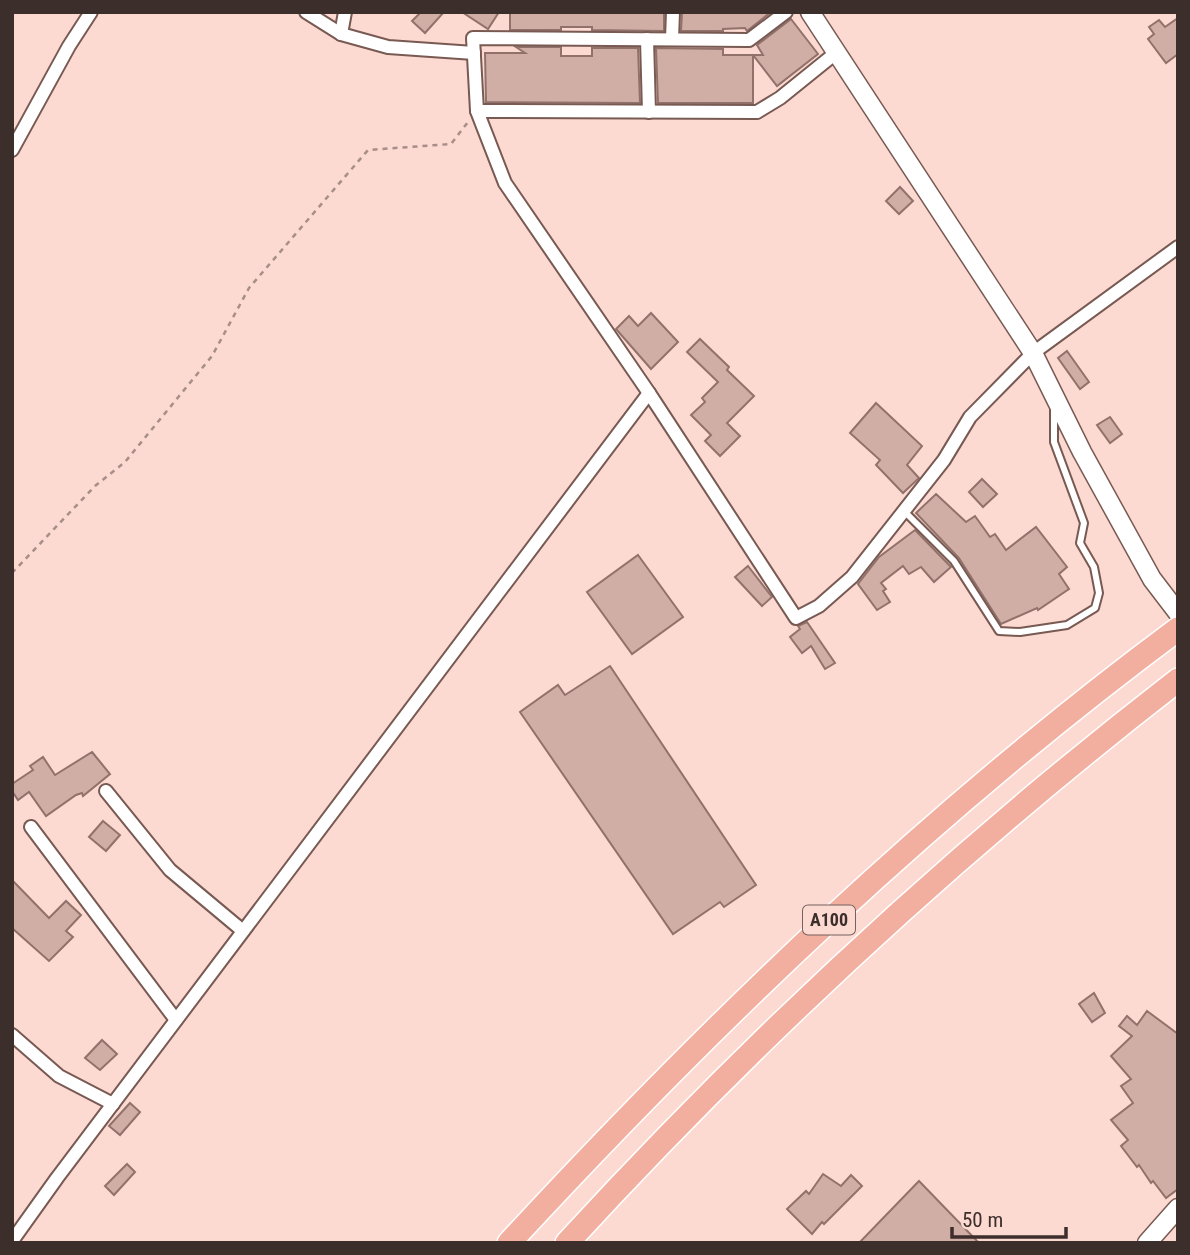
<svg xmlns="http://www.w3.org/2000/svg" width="1190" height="1255" viewBox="0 0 1190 1255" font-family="'Roboto Condensed',sans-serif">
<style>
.building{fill:#d0aea6;stroke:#91726b;stroke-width:2}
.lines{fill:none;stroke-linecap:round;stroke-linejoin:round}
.lane-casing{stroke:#785a53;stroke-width:10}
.street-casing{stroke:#785a53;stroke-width:16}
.secondary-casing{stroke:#785a53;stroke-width:21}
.highway-casing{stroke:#fff;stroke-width:26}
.path{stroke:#a78e88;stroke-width:2.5;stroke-dasharray:5 5;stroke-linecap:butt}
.lane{stroke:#fff;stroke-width:6}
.street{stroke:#fff;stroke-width:12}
.secondary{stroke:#fff;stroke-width:18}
.highway{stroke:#f2afa0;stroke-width:23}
.labels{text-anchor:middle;stroke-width:6;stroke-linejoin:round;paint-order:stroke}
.shield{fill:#fcd9d1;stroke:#75615d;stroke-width:2}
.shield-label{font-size:18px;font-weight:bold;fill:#3b2e2b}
</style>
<rect width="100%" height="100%" fill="#fcd9d1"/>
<!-- building -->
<g class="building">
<path d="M 421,12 L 444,12 L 425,33 L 412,21 Z"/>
<path d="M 462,12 L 499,12 L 488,29 Z"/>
<path d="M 510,12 L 664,12 L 664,31 L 592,30 L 592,27 L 561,27 L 561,30 L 510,30 Z"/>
<path d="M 682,12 L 771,12 L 747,31 L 745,28 L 723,29 L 723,31 L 681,31 Z"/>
<path d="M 1178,18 L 1178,54 L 1166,63 L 1148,39 L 1154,34 L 1149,27 L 1159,20 L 1165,27 Z"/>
<path d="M 791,19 L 818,54 L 777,86 L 753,55 L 763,55 L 757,45 Z"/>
<path d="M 516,47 L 561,47 L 561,56 L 592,56 L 592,48 L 638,48 L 640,103 L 486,102 L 485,53 L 525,53 Z"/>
<path d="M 656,48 L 723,49 L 723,55 L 753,55 L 753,103 L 658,103 Z"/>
<path d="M 900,187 L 913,201 L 899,214 L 886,201 Z"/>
<path d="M 651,313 L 678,342 L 651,369 L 616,329 L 629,316 L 638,326 Z"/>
<path d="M 700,339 L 729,367 L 727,370 L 754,396 L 727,423 L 740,436 L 720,456 L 705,441 L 711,435 L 691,415 L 705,402 L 702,398 L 718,382 L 687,352 Z"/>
<path d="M 1067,351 L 1089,382 L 1080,389 L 1058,358 Z"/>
<path d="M 876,403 L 922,446 L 907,465 L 919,478 L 903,493 L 876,465 L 880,460 L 850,433 Z"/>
<path d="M 1110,417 L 1122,434 L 1110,443 L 1097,425 Z"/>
<path d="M 982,479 L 997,494 L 983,507 L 969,492 Z"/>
<path d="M 936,494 L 966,522 L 975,516 L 990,537 L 995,534 L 1006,550 L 1036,527 L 1067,567 L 1059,574 L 1069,589 L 1038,610 L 1037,608 L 1001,624 L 959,558 L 916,513 Z"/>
<path d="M 915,530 L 951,567 L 934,582 L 921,567 L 909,574 L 903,566 L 881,583 L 886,589 L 883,591 L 890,602 L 877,610 L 858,584 L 879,557 Z"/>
<path d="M 638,555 L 683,617 L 632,654 L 587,592 Z"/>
<path d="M 748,566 L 772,597 L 762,606 L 735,577 Z"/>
<path d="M 807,622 L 835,663 L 825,669 L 811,646 L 802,653 L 790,637 L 800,629 L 798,626 Z"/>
<path d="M 610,666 L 756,885 L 724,907 L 720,902 L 673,934 L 520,712 L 558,685 L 565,695 Z"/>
<path d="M 92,752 L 110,774 L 83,796 L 82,793 L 76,795 L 46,816 L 29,792 L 18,800 L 12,791 L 12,784 L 33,770 L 30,766 L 43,757 L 55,775 Z"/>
<path d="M 103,821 L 120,835 L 106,851 L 89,837 Z"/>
<path d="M 12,880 L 49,918 L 66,901 L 81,915 L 66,931 L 73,937 L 49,961 L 12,928 Z"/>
<path d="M 1094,993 L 1105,1013 L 1092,1022 L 1079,1004 Z"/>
<path d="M 1147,1011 L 1178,1034 L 1178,1189 L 1166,1198 L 1153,1181 L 1151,1183 L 1139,1165 L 1137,1167 L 1121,1146 L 1128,1140 L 1111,1120 L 1133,1103 L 1121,1086 L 1131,1079 L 1111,1056 L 1132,1036 L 1119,1026 L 1127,1016 L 1137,1025 Z"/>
<path d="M 102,1040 L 117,1054 L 100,1070 L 85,1058 Z"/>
<path d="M 130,1103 L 140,1112 L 120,1135 L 109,1126 Z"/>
<path d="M 127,1164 L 135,1172 L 114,1195 L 105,1186 Z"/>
<path d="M 823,1174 L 841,1186 L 851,1175 L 862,1186 L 824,1224 L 822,1222 L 812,1234 L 787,1209 L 806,1191 L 809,1194 Z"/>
<path d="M 919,1181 L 979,1243 L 859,1243 Z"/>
</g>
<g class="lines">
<defs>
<path id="lane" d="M 904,511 L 954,561 L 999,631 L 1020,632 L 1067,625 L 1095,608 L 1099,593 L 1094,567 L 1080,543 L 1084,523 L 1054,442 L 1054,409"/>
<g id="street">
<path d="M 306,12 L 341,34 L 388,47 L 474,53"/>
<path d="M 786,12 L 749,40 L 473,38 L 477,111 L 757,112 L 780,98 L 837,52"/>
<path d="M 341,34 L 345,12"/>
<path d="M 647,39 L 649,112"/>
<path d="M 672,39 L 673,12"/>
<path d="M 477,111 L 505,183 L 649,393"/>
<path d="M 12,150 L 69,46 L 91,12"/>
<path d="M 106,791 L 170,870 L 243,931"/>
<path d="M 31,827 L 176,1020"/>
<path d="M 12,1035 L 59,1076 L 113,1104"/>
<path d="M 12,1241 L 57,1178 L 649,393 L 796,618 L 819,606 L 852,577 L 944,460 L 970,417 L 1033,353 L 1178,247"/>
</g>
<g id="secondary">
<path d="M 810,12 L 1033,353 L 1082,452 L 1152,579 L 1178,613"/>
<path d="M 1147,1243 L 1178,1208"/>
</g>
<g id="highway">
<path d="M 509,1243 C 715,1020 934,810 1178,629"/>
<path d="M 567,1243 C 756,1037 957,851 1178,680"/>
</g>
</defs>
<!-- lane casing -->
<use href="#lane" class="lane-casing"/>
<!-- street casing -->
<use href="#street" class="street-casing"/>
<!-- secondary casing -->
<use href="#secondary" class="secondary-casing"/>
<!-- highway casing -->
<use href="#highway" class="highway-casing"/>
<!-- path -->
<path class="path" d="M 12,573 L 95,486 L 125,462 L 212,356 L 249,288 L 368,150 L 451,144 L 468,122"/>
<!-- lane -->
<use href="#lane" class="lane"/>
<!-- street -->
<use href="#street" class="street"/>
<!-- secondary -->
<use href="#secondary" class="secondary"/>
<!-- highway -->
<use href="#highway" class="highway"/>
</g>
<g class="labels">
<!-- shield labels -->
<rect class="shield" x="803" y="905.5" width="52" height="29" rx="5"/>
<g class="shield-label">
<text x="829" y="926">A100</text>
</g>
</g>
<!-- border -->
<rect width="1190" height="1255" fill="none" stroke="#3b2e2b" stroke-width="28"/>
<!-- scale -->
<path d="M952 1227v10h114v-10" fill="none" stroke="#3b2e2b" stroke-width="3.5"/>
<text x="962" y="1227" font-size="21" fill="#3b2e2b" stroke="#fcd9d1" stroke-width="5" paint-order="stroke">50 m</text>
</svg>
